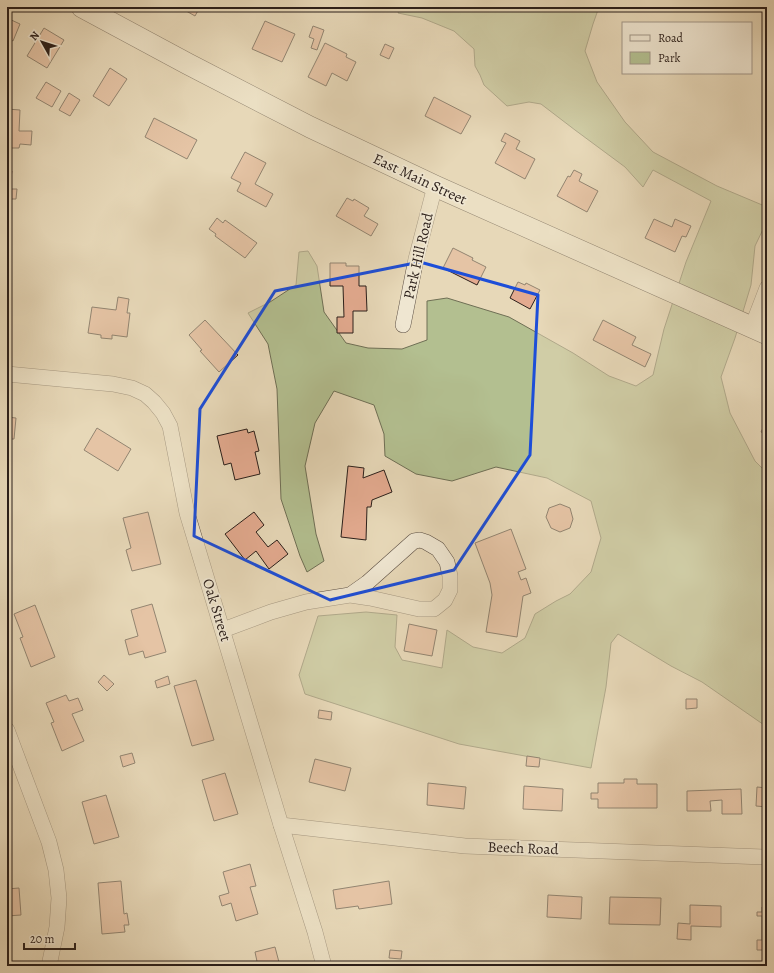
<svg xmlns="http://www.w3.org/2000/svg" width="774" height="973" viewBox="0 0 774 973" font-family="Alegreya,serif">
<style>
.green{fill:#b3bf90;stroke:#6f6f55}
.building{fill:#e3aa8f;stroke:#2b1f1a}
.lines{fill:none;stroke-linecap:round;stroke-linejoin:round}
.minor-casing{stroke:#5a4d42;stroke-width:16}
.secondary-casing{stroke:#2b1f1a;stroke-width:22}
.minor{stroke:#efe6d1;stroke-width:15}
.secondary{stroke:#efe6d1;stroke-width:21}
.marked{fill:none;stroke:#1d4ed8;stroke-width:3;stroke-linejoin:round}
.labels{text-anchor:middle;stroke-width:3.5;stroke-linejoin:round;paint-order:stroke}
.street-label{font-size:15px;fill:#2b1f1a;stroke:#efe6d1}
</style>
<rect width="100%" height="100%" fill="#e7d8b8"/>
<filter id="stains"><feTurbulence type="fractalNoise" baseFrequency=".005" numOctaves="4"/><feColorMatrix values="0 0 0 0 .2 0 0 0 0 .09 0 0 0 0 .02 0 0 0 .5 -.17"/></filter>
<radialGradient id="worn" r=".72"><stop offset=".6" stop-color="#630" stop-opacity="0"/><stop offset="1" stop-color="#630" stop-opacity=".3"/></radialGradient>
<!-- green -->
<path class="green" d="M 401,7 L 599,7 L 593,24 L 585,51 L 597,82 L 625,122 L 653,152 L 717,186 L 767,207 L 767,221 L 755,246 L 751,285 L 735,338 L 721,377 L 730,413 L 755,461 L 767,473 L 767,727 L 702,682 L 671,666 L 618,634 L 611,643 L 606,687 L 591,768 L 459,744 L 305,694 L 299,675 L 318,616 L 366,612 L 397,615 L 395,647 L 402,660 L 442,668 L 447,630 L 473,647 L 502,653 L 525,638 L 535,614 L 556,601 L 570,594 L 591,572 L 601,538 L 591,501 L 547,478 L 496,467 L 452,481 L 416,474 L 385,456 L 384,434 L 374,405 L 334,391 L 315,423 L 305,466 L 316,534 L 324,561 L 307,572 L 300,556 L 281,499 L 277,389 L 268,344 L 248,313 L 270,302 L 296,285 L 299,252 L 308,251 L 317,266 L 324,312 L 346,343 L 368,348 L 402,349 L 427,340 L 427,301 L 447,298 L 509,317 L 573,353 L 609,376 L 636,386 L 653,375 L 664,329 L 686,262 L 711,201 L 653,170 L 643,187 L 625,167 L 575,130 L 541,104 L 529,102 L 507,106 L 484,85 L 480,75 L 475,66 L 474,49 L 454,31 L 422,18 L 398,13 Z"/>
<!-- building -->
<g class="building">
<path d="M 182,7 L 200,7 L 195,16 L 181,8 Z"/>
<path d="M 7,18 L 20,24 L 13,41 L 7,38 Z"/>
<path d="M 265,21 L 295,34 L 282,62 L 252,49 Z"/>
<path d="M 313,26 L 324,30 L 317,50 L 311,48 L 314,39 L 309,37 Z"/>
<path d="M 44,28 L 64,40 L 47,68 L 27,56 Z"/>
<path d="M 325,43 L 347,54 L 346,57 L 356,62 L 347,81 L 332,73 L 326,86 L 308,77 Z"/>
<path d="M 385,44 L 394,48 L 389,59 L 380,55 Z"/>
<path d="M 110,68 L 127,79 L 109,106 L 93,96 Z"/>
<path d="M 46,82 L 61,91 L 52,107 L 36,98 Z"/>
<path d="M 69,93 L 80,100 L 70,116 L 59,110 Z"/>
<path d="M 434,97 L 471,116 L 461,134 L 425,116 Z"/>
<path d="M 7,109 L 20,110 L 19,131 L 32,131 L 31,145 L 20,144 L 19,148 L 7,148 Z"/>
<path d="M 154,118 L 197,140 L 187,159 L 145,137 Z"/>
<path d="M 505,133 L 520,141 L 516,149 L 535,159 L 525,179 L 495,163 L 506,143 L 501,141 Z"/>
<path d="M 245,152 L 266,163 L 255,184 L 273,194 L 266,207 L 237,191 L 241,183 L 231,178 Z"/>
<path d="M 574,170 L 582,174 L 579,181 L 598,191 L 587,212 L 557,196 L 568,176 L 570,177 Z"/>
<path d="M 7,171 L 12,171 L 11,177 L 8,177 L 7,189 L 17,189 L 16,199 L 7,199 Z"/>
<path d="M 347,198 L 353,201 L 354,199 L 369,208 L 364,216 L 378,224 L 371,236 L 336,216 Z"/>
<path d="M 217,218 L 223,223 L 225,220 L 257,243 L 245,258 L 215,236 L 216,234 L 209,229 Z"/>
<path d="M 654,219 L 672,227 L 675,219 L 691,226 L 686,237 L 682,236 L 675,252 L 645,238 Z"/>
<path d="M 453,248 L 473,258 L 472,260 L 486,267 L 477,285 L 443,268 Z"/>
<path d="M 330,263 L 346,263 L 346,266 L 359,266 L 359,286 L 366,286 L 367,311 L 353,311 L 353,333 L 337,333 L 337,317 L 344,317 L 343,286 L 330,286 Z"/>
<path d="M 518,282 L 525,285 L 526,283 L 540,290 L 530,309 L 510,298 Z"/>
<path d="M 118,297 L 129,299 L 127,313 L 130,313 L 127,337 L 112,335 L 112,339 L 101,338 L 101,335 L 88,333 L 92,307 L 116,310 Z"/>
<path d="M 7,300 L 10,300 L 9,330 L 7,330 Z"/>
<path d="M 205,320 L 238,355 L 219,372 L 200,351 L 202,350 L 189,335 Z"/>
<path d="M 603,320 L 636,337 L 632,345 L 651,354 L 645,367 L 593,340 Z"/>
<path d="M 7,417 L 16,418 L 14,439 L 7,439 Z"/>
<path d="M 767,420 L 767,435 L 761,432 Z"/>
<path d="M 97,428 L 131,449 L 118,471 L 84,450 Z"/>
<path d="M 247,429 L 248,433 L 254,431 L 259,451 L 255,452 L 260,474 L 235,480 L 231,463 L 224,465 L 217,436 Z"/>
<path d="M 348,466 L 364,468 L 363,478 L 384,470 L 392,492 L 372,500 L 371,507 L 367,507 L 366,540 L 341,537 Z"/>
<path d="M 560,504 L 570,508 L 573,519 L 570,528 L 560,532 L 551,528 L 546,517 L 549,508 Z"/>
<path d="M 148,512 L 161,564 L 132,571 L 126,550 L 131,548 L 123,518 Z"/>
<path d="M 254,512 L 264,525 L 256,532 L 268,547 L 277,540 L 288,554 L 269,569 L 256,551 L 245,560 L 225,534 Z"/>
<path d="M 511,529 L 526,569 L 518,572 L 521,580 L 526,578 L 531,593 L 523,596 L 517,637 L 486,632 L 492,595 L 490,583 L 475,543 Z"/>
<path d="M 152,604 L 166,652 L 145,658 L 143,651 L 129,655 L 125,640 L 138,636 L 131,610 Z"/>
<path d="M 35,605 L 55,657 L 31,667 L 20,638 L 23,637 L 14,614 Z"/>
<path d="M 409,624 L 437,630 L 432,656 L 404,651 Z"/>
<path d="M 104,675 L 114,684 L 107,691 L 98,682 Z"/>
<path d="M 168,676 L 170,684 L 157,688 L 155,681 Z"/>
<path d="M 196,680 L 214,740 L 192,746 L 174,686 Z"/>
<path d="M 66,695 L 69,701 L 78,698 L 83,710 L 72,714 L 84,741 L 62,751 L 51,723 L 54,722 L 46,703 Z"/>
<path d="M 686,699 L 697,699 L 697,708 L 686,709 Z"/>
<path d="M 319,710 L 332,712 L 331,720 L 318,718 Z"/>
<path d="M 132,753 L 135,763 L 123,767 L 120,756 Z"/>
<path d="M 527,756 L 540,758 L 539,767 L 526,766 Z"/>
<path d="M 315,759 L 351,768 L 345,791 L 309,782 Z"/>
<path d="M 225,773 L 238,814 L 214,821 L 202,780 Z"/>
<path d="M 624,779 L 637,779 L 637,784 L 657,784 L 657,808 L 598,808 L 598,799 L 591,799 L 591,793 L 598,793 L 598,783 L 624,783 Z"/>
<path d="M 428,783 L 466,787 L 464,809 L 427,805 Z"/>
<path d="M 524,786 L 563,789 L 562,811 L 523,809 Z"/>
<path d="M 757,787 L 767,788 L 767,807 L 756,806 Z"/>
<path d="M 741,789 L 742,814 L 722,814 L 722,800 L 710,801 L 711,811 L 687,811 L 687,791 Z"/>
<path d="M 106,795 L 119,837 L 94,844 L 82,802 Z"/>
<path d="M 250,864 L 256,886 L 250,887 L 258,914 L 236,921 L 231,903 L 222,906 L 219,896 L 229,893 L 223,872 Z"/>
<path d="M 121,881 L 124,914 L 127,913 L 129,925 L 124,925 L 125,932 L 102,934 L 98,883 Z"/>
<path d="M 389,881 L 392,904 L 359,909 L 358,906 L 336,909 L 333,890 Z"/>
<path d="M 19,888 L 21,915 L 7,916 L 7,889 Z"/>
<path d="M 548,895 L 582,897 L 581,919 L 547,917 Z"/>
<path d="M 610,897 L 661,898 L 660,925 L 609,924 Z"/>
<path d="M 690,905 L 721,906 L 721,927 L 691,926 L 691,940 L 677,939 L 678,923 L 690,924 Z"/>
<path d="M 762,907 L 767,907 L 767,950 L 757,950 L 757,940 L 762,940 L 762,916 L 757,916 L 757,912 L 762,912 Z"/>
<path d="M 275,947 L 280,966 L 258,966 L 255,952 Z"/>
<path d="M 390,950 L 402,951 L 401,959 L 389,958 Z"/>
</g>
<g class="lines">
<defs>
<g id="minor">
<path d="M 403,325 L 416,259 L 435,186"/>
<path d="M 752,327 L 767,288"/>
<path d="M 7,374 L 113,384 L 132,388 L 145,394 L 154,402 L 163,413 L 170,426 L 187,513 L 281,825 L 315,932 L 324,966"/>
<path d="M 223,630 L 271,612 L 306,602 L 350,595 L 370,598 L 419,609 L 434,609 L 439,605 L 445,600 L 450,590 L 450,576 L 447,562 L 438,549 L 426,542 L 420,540 L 414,541 L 367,583 L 350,595"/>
<path d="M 7,730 L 49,842 L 56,870 L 59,898 L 57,927 L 49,966"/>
<path d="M 281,825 L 465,846 L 767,857"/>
</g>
<path id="secondary" d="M 82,7 L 188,64 L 310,127 L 435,186 L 767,334"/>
</defs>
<!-- minor casing -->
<use href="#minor" class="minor-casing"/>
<!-- secondary casing -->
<use href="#secondary" class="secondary-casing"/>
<!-- minor -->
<use href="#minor" class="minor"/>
<!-- secondary -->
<use href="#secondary" class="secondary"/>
</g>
<!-- marked area -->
<path d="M0 0H774V973H0ZM 420,262 L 538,295 L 530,455 L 454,570 L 330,600 L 194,536 L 200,409 L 275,291 Z" fill="#e7d8b8" fill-opacity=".55" fill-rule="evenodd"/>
<path class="marked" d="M 420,262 L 538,295 L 530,455 L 454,570 L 330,600 L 194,536 L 200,409 L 275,291 Z"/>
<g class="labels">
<!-- street labels -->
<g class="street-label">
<text transform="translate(420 179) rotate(25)" y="5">East Main Street</text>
<text transform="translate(418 256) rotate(-77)" y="5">Park Hill Road</text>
<text transform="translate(217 610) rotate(73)" y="5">Oak Street</text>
<text transform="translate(523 848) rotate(2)" y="5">Beech Road</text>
</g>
</g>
<!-- margin -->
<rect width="774" height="973" fill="none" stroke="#e7d8b8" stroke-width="24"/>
<rect x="8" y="8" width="758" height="957" fill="none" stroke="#2b1f1a" stroke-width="2"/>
<rect x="12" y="12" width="750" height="949" fill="none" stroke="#2b1f1a"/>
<!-- legend -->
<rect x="622" y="22" width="130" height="52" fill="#efe6d1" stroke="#a19688"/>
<rect x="630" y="35" width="20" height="6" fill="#efe6d1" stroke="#a19688"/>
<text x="658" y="42" font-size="12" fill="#2b1f1a">Road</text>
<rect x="630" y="52" width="20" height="12" fill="#b3bf90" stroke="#a19688"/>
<text x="658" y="62" font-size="12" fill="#2b1f1a">Park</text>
<!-- north arrow -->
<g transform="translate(42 42) rotate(309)" stroke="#efe6d1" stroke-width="3" paint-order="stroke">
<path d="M0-3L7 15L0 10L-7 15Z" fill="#2b1f1a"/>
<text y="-6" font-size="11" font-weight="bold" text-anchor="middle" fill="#2b1f1a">N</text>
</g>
<!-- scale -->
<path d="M24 943v6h51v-6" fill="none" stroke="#2b1f1a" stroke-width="2"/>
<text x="30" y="943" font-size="12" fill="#2b1f1a" stroke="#efe6d1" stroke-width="3" paint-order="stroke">20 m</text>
<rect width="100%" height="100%" filter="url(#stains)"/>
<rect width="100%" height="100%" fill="url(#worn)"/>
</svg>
